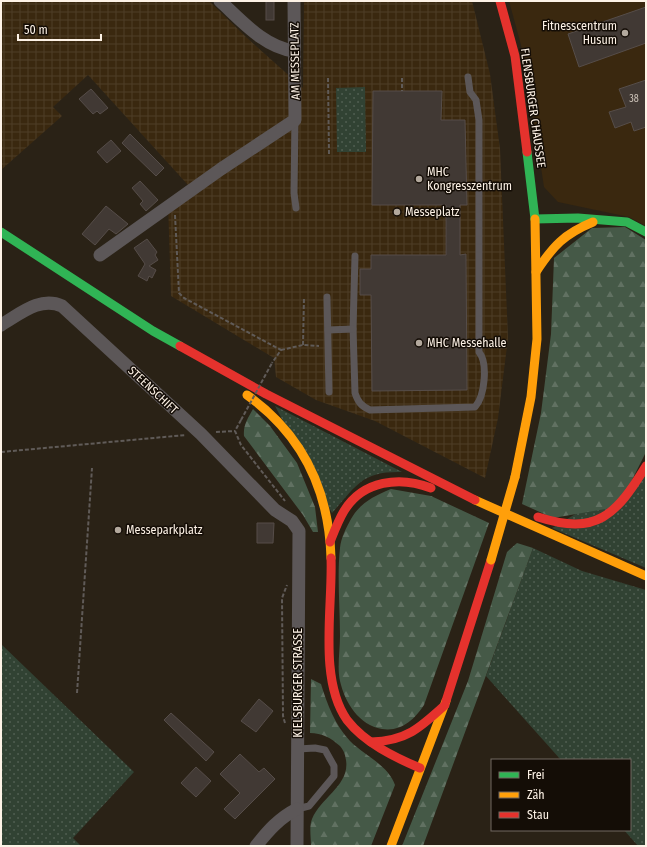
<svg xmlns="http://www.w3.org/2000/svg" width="647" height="847" viewBox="0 0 647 847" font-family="'Fira Sans Condensed',sans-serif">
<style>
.built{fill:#3a280f}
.industrial{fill:url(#industrial-grid)}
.grass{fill:url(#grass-dots)}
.forest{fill:url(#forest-firs)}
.building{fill:#413934;stroke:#564d49}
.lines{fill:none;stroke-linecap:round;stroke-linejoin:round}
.path{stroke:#605b58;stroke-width:2;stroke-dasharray:4 2;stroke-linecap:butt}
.lane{stroke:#5c5758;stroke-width:7}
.street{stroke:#5c5758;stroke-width:13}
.fast{stroke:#30b455;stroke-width:9}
.slow{stroke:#ff9f0a;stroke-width:9}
.jam{stroke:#e5322d;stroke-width:9}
.path-bridge{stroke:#605b58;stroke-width:2;stroke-dasharray:4 2;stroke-linecap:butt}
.slow-bridge{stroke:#ff9f0a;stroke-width:9}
.poi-dot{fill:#b3a99d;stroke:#140d06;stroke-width:1.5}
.labels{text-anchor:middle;stroke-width:3;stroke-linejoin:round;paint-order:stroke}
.number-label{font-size:10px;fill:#cec4ba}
.poi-label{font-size:12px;fill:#fdf2e6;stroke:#140d06;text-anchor:start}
.street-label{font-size:12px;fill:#fdf2e6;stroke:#140d06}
</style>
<defs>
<pattern id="industrial-grid" width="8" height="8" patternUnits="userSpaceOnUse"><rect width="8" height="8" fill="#3a280f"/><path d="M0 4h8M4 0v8" fill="none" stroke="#4e3d26"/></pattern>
<pattern id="grass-dots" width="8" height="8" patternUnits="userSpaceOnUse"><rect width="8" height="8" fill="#314233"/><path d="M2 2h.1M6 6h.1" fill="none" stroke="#505e51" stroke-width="1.8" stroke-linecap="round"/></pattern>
<pattern id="forest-firs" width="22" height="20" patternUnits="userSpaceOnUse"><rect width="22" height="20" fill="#455947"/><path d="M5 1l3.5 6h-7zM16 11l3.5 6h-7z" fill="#617162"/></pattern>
</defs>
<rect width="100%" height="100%" fill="#2a2216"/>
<!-- built -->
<path class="built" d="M 509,1 L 646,1 L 646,226 L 629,217 L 558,202 L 544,187 L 524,56 Z"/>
<!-- industrial -->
<path class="industrial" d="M 1,1 L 209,1 L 246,37 L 303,88 L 304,1 L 472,1 L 490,74 L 500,149 L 508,338 L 498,418 L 485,478 L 375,421 L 316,400 L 276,377 L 274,358 L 171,296 L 168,202 L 188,185 L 88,75 L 53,107 L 62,116 L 1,170 Z"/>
<!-- grass -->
<g class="grass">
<path d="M 365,87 L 366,152 L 337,152 L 336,88 Z"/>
<path d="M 275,406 L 402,472 C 362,471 357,485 332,513 Z"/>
<path d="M 646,472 L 646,568 L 552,528 Z"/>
<path d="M 533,548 L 582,571 L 646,590 L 646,846 L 638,846 L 624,830 L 630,830 L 630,760 L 561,760 L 486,676 Z"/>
<path d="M 1,644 L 134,772 L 73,838 L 81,846 L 1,846 Z"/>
</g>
<!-- forest -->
<g class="forest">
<path d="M 625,227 L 646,240 L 645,454 L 627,490 L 611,508 L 553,518 L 522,504 L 541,413 L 551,334 L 554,258 L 592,228 Z"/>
<path d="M 253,409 L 270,426 L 297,463 L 315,507 L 318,532 L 313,532 L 303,515 L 244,436 C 243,425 248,418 253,409 Z"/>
<path d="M 391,489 L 431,496 L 489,523 L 424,705 C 414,720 401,732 382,729 C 359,725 345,703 340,681 C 337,668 340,650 340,636 C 340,608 337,576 340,548 C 341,538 346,528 351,519 C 360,503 374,496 391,489 Z"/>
<path d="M 517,543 L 533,548 L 423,846 L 402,846 L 468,681 L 507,552 Z"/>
<path d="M 311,679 L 321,684 C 327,704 335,725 350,741 C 365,756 388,765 395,785 L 371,846 L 311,846 C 311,838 309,826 312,819 C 321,797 350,785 346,760 C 345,754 344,751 340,746 C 331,738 322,733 310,733 Z"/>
</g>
<!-- building -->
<g class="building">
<rect x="266" y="1" width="8" height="19"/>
<path d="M 646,7 L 646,43 L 579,67 L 568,34 Z"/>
<path d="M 646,80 L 646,127 L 634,131 L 631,122 L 615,128 L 609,112 L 626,107 L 619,89 Z"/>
<path d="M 91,89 L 108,108 L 100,114 L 97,111 L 93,114 L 79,99 Z"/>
<path d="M 373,91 L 442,91 L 441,120 L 465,120 L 467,205 L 460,205 L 460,255 L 466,254 L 467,390 L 372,391 L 371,295 L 360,295 L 360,269 L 371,269 L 371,255 L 446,255 L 446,205 L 372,205 Z"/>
<path d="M 130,134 L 164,168 L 156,176 L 122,143 Z"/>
<path d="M 111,140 L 121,151 L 107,163 L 97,152 Z"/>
<path d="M 140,181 L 158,200 L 146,211 L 140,204 L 143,201 L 132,188 Z"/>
<path d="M 106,206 L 128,224 L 116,234 L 109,229 L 95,245 L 82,234 Z"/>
<path d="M 147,239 L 157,252 L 155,255 L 158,260 L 149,266 L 156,270 L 152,278 L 149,276 L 147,281 L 138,276 L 145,264 L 134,248 Z"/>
<path d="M 257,523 L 274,523 L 273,543 L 257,543 Z"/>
<path d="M 259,699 L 273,711 L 256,732 L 241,721 Z"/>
<path d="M 171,713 L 214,752 L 206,761 L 164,720 Z"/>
<path d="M 240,754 L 259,772 L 264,768 L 275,779 L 235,819 L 224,809 L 240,793 L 220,774 Z"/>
<path d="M 196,767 L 211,781 L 196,797 L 181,783 Z"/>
</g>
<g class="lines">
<!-- path -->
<g class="path">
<path d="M 328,78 L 329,154"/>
<path d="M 402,78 L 402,91"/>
<path d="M 175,215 L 179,293 L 184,298 L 281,350 L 272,363"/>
<path d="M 303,345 L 304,297"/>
<path d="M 281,350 L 303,345 L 319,346"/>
<path d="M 241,420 L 235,431 L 241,445 L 285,501"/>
<path d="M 216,432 L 235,431"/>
<path d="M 1,452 L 186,435"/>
<path d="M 77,693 L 92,468"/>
<path d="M 285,723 L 283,716 L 282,598 L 287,585"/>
</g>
<!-- lane -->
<g class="lane">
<path d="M 295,120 L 294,193 L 296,208"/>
<path d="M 355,256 L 353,329 L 355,393 C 358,402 361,406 370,410 L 475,407 C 485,396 488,363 479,352 L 479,120 L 476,100 L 470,92 L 468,77"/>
<path d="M 327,297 L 329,392"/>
<path d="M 328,330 L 353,329"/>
<path d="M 297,809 L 309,806 L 334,776 L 334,766 L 325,750 L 315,748 L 298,749"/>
</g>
<!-- street -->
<g class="street">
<path d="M 220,1 C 242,21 264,47 294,51"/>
<path d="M 100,255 L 221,169 L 295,120 L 294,1"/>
<path d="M 1,325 C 20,314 40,296 62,306 L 201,434 L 275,510 L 292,521 L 299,531 L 297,846"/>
<path d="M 256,846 C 268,831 279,818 297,809"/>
</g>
<!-- fast -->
<g class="fast">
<path d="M 527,152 L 535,219"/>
<path d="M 535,219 L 578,218 L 627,222 L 646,232"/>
<path d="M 1,232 L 153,331 L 180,346"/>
</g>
<!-- slow -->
<g class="slow">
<path d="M 536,272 C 553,246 564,234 593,222"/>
<path d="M 247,395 C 303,435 329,490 331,558"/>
<path d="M 515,477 L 531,397 L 537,339 L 535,219"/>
<path d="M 475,500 L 646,576"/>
<path d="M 391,846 L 446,701"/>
</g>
<!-- jam -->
<g class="jam">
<path d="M 500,1 L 515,56 L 527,152"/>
<path d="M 180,346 L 266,394 L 475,500"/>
<path d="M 538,517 C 597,536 616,515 646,466"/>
<path d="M 330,542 C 334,532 338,521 344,511 C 363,480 400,476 431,488"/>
<path d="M 331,558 C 333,606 318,679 347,720 C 365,743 394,757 420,768"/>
<path d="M 446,701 L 491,560"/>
<path d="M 371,742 C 406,741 420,728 445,705"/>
</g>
<!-- path-bridge -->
<path class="path-bridge" d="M 241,420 L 272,363"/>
<!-- slow-bridge -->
<path class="slow-bridge" d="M 491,560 L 515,477"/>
</g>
<!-- markers -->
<g class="poi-dot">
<circle cx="625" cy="33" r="4"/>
<circle cx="419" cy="179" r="4"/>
<circle cx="397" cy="212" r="4"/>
<circle cx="419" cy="343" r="4"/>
<circle cx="118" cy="530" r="4"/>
</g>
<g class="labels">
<!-- number labels -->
<g class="number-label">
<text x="634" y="102">38</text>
</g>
<!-- poi labels -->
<g class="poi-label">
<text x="617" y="30" text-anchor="end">Fitnesscentrum<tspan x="617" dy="14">Husum</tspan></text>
<text x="427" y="176">MHC<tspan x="427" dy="14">Kongresszentrum</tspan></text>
<text x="405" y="216">Messeplatz</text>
<text x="427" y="347">MHC Messehalle</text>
<text x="126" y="534">Messeparkplatz</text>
</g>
<!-- street labels -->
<g class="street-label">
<text transform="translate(295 61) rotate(-91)" y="4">AM MESSEPLATZ</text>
<text transform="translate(533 108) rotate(82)" y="4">FLENSBURGER CHAUSSEE</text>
<text transform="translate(153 390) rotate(43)" y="4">STEENSCHIFT</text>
<text transform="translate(298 683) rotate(-90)" y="4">KIELSBURGER STRASSE</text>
</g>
</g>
<!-- border -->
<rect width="647" height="847" fill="none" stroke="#fdf2e6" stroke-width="4"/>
<!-- legend -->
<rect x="491" y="759" width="140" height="72" fill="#140d06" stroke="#716960"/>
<rect x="499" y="772" width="20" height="6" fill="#30b455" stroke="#716960"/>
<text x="527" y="779" font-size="12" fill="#fdf2e6">Frei</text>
<rect x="499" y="792" width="20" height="6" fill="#ff9f0a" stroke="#716960"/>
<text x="527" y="799" font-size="12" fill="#fdf2e6">Zäh</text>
<rect x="499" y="812" width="20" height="6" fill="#e5322d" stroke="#716960"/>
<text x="527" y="819" font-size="12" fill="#fdf2e6">Stau</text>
<!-- scale -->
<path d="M18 34v6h83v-6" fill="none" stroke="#fdf2e6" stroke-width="2"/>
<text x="24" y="34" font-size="12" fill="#fdf2e6" stroke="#140d06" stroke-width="3" paint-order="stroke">50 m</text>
</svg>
